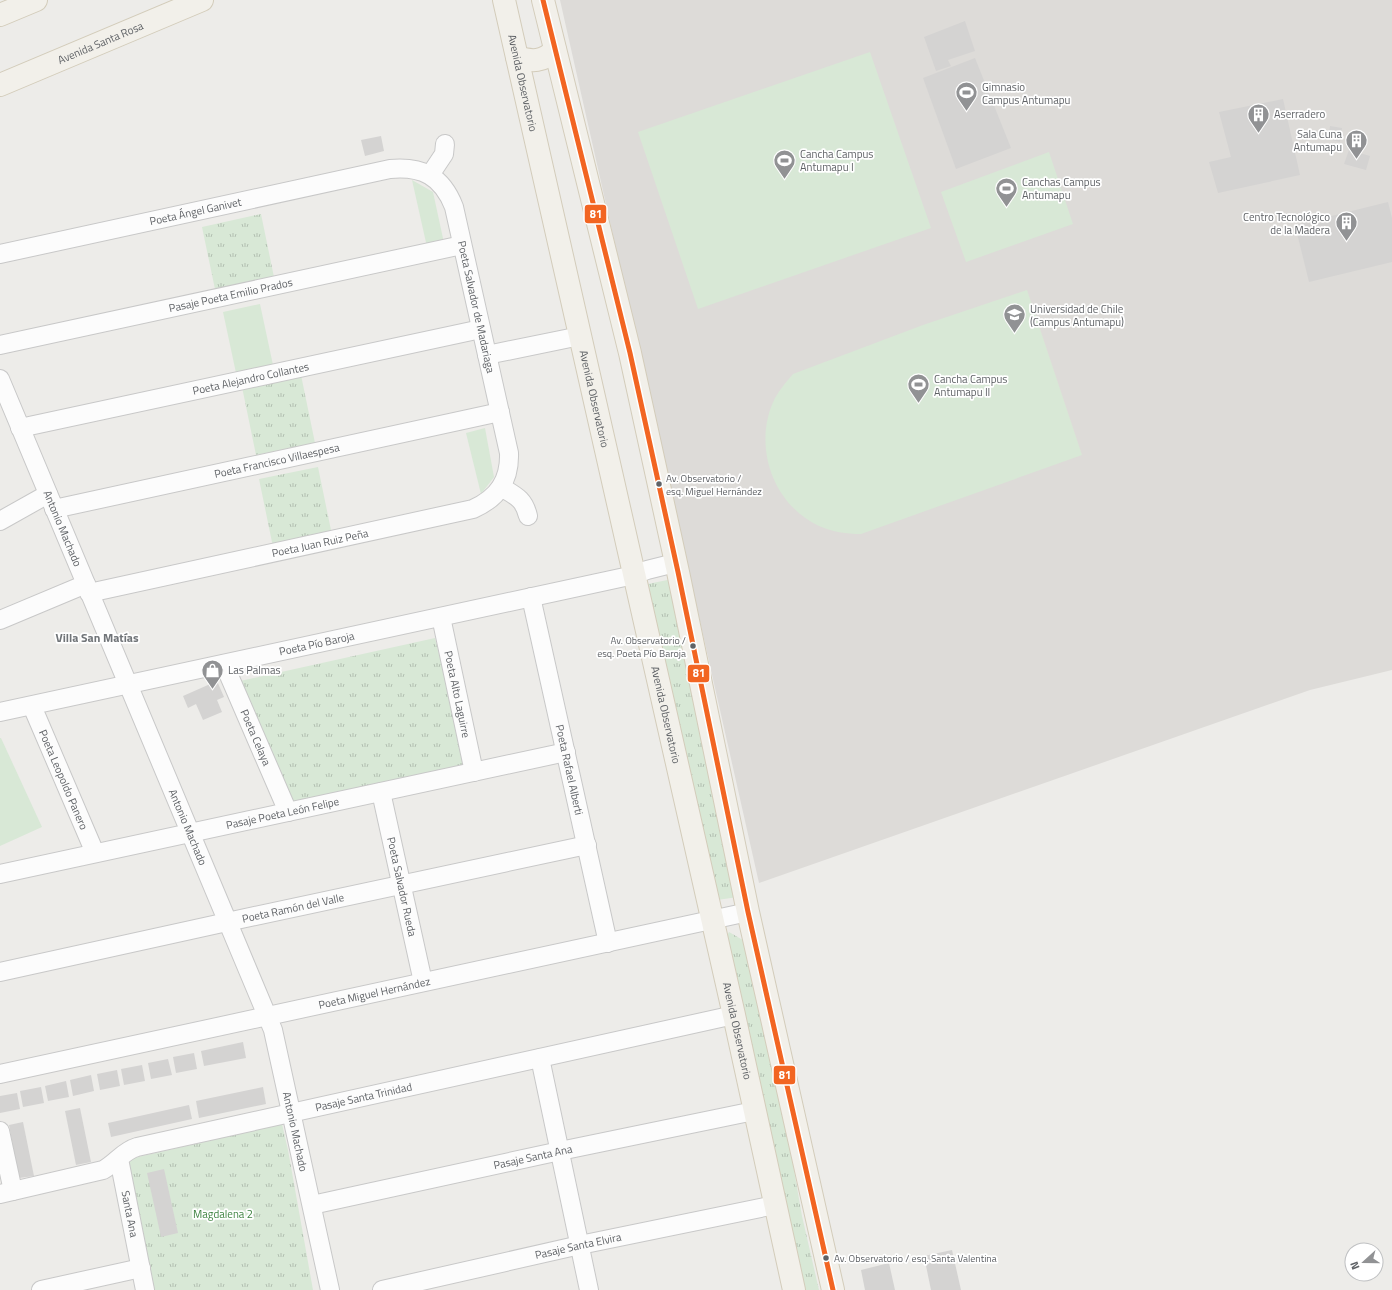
<svg xmlns="http://www.w3.org/2000/svg" width="1392" height="1290" viewBox="0 0 1392 1290" font-family="'Titillium Web',sans-serif">
<style>
.education{fill:#dddbd8}
.green{fill:#d8e8d6}
.park{fill:url(#park-tufts)}
.building{fill:#d4d3d2}
.lines{fill:none;stroke-linecap:round;stroke-linejoin:round}
.minor-casing{stroke:#c8c8c8;stroke-width:20}
.major-casing{stroke:#d3ccba;stroke-width:24}
.minor{stroke:#fcfcfc;stroke-width:18}
.major{stroke:#f2f0ea;stroke-width:22}
.bus-1-casing{stroke:#fff;stroke-width:8}
.bus-1{stroke:#f26522;stroke-width:5}
.bus-dot{fill:#5f6266;stroke:#fff;stroke-width:1.5}
.labels{text-anchor:middle;stroke-width:3.5;stroke-linejoin:round;paint-order:stroke}
.bus-label{font-size:10px;fill:#5f6266;stroke:#fff;text-anchor:start}
.street-label{font-size:11px;fill:#5f6266;stroke:#fff}
.poi-label{font-size:11px;fill:#5f6266;stroke:#fff;text-anchor:start}
.park-label{font-size:11px;fill:#3f8442;stroke:#fff}
.neighbourhood-label{font-size:12px;font-weight:bold;fill:#707478;stroke:#fff}
.line-badge{stroke:#fff;stroke-width:1.5}
.badge-label{font-size:11px;text-anchor:middle;font-weight:bold;fill:#fff}
</style>
<defs>
<pattern id="park-tufts" width="24" height="20" patternUnits="userSpaceOnUse"><rect width="24" height="20" fill="#d8e8d6"/><path d="M3 7l-1-3M5 7V3M7 7l1-3M15 17l-1-3M17 17v-4M19 17l1-3" fill="none" stroke="#b2bfb1"/></pattern>
</defs>
<rect width="100%" height="100%" fill="#edece9"/>
<!-- education -->
<path class="education" d="M 560,0 L 1392,0 L 1392,670 L 1310,690 L 759,883 Z"/>
<!-- green -->
<g class="green">
<path d="M 870,52 L 931,228 L 698,309 L 638,132 Z"/>
<path d="M 1049,152 L 1073,224 L 966,262 L 941,192 Z"/>
<path d="M 412,180 L 433,192 L 444,243 L 427,247 Z"/>
<path d="M 1027,290 L 1082,455 L 861,534 C 846,534 833,532 819,526 C 772,504 752,444 775,398 C 780,389 787,381 793,374 L 923,325 Z"/>
<path d="M 260,304 L 273,365 L 236,373 L 223,312 Z"/>
<path d="M 485,428 L 494,477 L 481,494 L 466,433 Z"/>
<path d="M 0,738 L 1,738 L 42,827 L 0,846 Z"/>
</g>
<!-- park -->
<g class="park">
<path d="M 261,214 L 275,282 L 216,294 L 202,227 Z"/>
<path d="M 301,375 L 315,443 L 256,455 L 242,387 Z"/>
<path d="M 318,467 L 332,535 L 273,547 L 259,479 Z"/>
<path d="M 677,578 L 745,896 L 717,900 L 643,585 Z"/>
<path d="M 435,638 L 467,765 L 291,804 L 240,681 Z"/>
<path d="M 729,932 L 748,943 L 788,1136 L 802,1216 L 819,1290 L 803,1290 L 726,938 Z"/>
<path d="M 282,1124 L 288,1150 L 313,1290 L 152,1290 L 125,1160 Z"/>
</g>
<!-- building -->
<g class="building">
<path d="M 965,21 L 975,51 L 948,60 L 951,66 L 936,71 L 924,37 Z"/>
<path d="M 975,58 L 1011,148 L 956,169 L 923,78 Z"/>
<path d="M 1283,99 L 1300,175 L 1218,193 L 1209,162 L 1231,157 L 1219,112 Z"/>
<path d="M 1330,126 L 1342,128 L 1340,142 L 1328,139 Z"/>
<path d="M 381,136 L 384,151 L 365,156 L 361,140 Z"/>
<path d="M 1349,150 L 1370,156 L 1366,170 L 1344,164 Z"/>
<path d="M 1388,202 L 1392,218 L 1392,262 L 1309,282 L 1295,225 Z"/>
<path d="M 217,681 L 224,697 L 217,700 L 222,712 L 203,720 L 196,704 L 188,708 L 183,696 Z"/>
<path d="M 243,1042 L 246,1058 L 204,1066 L 201,1051 Z"/>
<path d="M 194,1053 L 197,1069 L 176,1073 L 173,1057 Z"/>
<path d="M 168,1059 L 172,1075 L 151,1079 L 148,1063 Z"/>
<path d="M 142,1065 L 145,1081 L 124,1085 L 121,1069 Z"/>
<path d="M 117,1070 L 120,1086 L 100,1090 L 97,1074 Z"/>
<path d="M 91,1075 L 94,1091 L 73,1096 L 70,1080 Z"/>
<path d="M 66,1081 L 69,1097 L 48,1101 L 45,1086 Z"/>
<path d="M 41,1087 L 44,1103 L 23,1107 L 20,1091 Z"/>
<path d="M 263,1087 L 266,1104 L 199,1118 L 196,1101 Z"/>
<path d="M 17,1093 L 20,1109 L 0,1113 L 0,1096 Z"/>
<path d="M 189,1105 L 192,1119 L 111,1137 L 108,1123 Z"/>
<path d="M 80,1108 L 91,1162 L 76,1165 L 65,1111 Z"/>
<path d="M 23,1122 L 34,1176 L 19,1178 L 9,1125 Z"/>
<path d="M 164,1169 L 178,1233 L 161,1237 L 147,1173 Z"/>
<path d="M 952,1250 L 961,1290 L 931,1290 L 924,1256 Z"/>
<path d="M 889,1263 L 895,1290 L 865,1290 L 861,1270 Z"/>
</g>
<g class="lines">
<defs>
<g id="minor">
<path d="M 430,175 L 444,154 L 445,144"/>
<path id="s1" d="M 0,254 L 390,169 C 422,166 442,176 454,207 L 509,453 C 510,480 498,498 473,509 L 89,593"/>
<path id="s2" d="M 0,345 L 462,245"/>
<path d="M 487,355 L 580,336"/>
<path id="s3" d="M 0,379 L 273,1030 L 330,1290"/>
<path id="s4" d="M 20,428 L 481,329"/>
<path d="M 501,487 C 516,496 524,499 528,516"/>
<path id="s5" d="M 54,509 L 500,412"/>
<path d="M 0,521 L 48,494"/>
<path id="s6" d="M 531,597 L 608,943"/>
<path id="s7" d="M 441,617 L 474,772"/>
<path d="M 0,620 L 86,584"/>
<path id="s8" d="M 224,664 L 288,812"/>
<path id="s9" d="M 32,706 L 95,853"/>
<path id="s10" d="M 0,712 L 634,575 L 647,570 L 675,563"/>
<path id="s11" d="M 381,792 L 423,982"/>
<path id="s12" d="M 0,874 L 566,752"/>
<path id="s13" d="M 0,972 L 227,922 L 587,845"/>
<path d="M 540,1058 L 589,1290"/>
<path id="s14" d="M 0,1074 L 748,912"/>
<path d="M 0,1131 L 13,1191"/>
<path id="s15" d="M 119,1159 L 145,1290"/>
<path id="s16" d="M 0,1194 L 103,1170 C 116,1163 123,1151 137,1147 L 734,1015"/>
<path id="s17" d="M 312,1205 L 560,1151 L 754,1111"/>
<path d="M 41,1290 L 141,1268"/>
<path id="s18" d="M 382,1290 L 580,1245 L 775,1205"/>
</g>
<g id="major">
<path id="s19" d="M 504,0 L 734,1015 L 794,1290"/>
<path d="M 543,0 L 630,353 L 678,572 L 748,912 L 833,1290"/>
<path d="M 0,15 L 36,0"/>
<path d="M 517,57 C 532,62 543,62 555,50"/>
<path id="s20" d="M 0,85 L 202,0"/>
</g>
</defs>
<!-- minor casing -->
<use href="#minor" class="minor-casing"/>
<!-- major casing -->
<use href="#major" class="major-casing"/>
<!-- minor -->
<use href="#minor" class="minor"/>
<!-- major -->
<use href="#major" class="major"/>
<defs>
<path id="bus-1" d="M 543,0 L 630,353 L 678,572 L 748,912 L 833,1290"/>
</defs>
<!-- bus-1 casing -->
<use href="#bus-1" class="bus-1-casing"/>
<!-- bus-1 -->
<use href="#bus-1" class="bus-1"/>
</g>
<!-- icons -->
<defs>
<symbol id="stadium-pin" viewBox="-11 -11 22 30"><path d="M0 17L-7.5 6A9.5 9.5 0 1 1 7.5 6Z" fill="#919294" stroke="#fff"/><path d="M0-5a6.5 5 0 1 0 0 10a6.5 5 0 1 0 0-10ZM-3.5-1.8h7v3.6h-7Z" fill="#fff"/></symbol>
<symbol id="building-pin" viewBox="-11 -11 22 30"><path d="M0 17L-7.5 6A9.5 9.5 0 1 1 7.5 6Z" fill="#919294" stroke="#fff"/><path d="M-4-6H4V6H1V3H-1V6H-4ZM-2.5-4.3h1.7v1.8h-1.7ZM.8-4.3h1.7v1.8H.8ZM-2.5-1h1.7V.8h-1.7ZM.8-1h1.7V.8H.8Z" fill="#fff"/></symbol>
<symbol id="university-pin" viewBox="-11 -11 22 30"><path d="M0 17L-7.5 6A9.5 9.5 0 1 1 7.5 6Z" fill="#919294" stroke="#fff"/><path d="M0-5L7-2L0 1L-7-2ZM-4 1L0 2.5L4 1V4Q0 6-4 4Z" fill="#fff"/></symbol>
<symbol id="shop-pin" viewBox="-11 -11 22 30"><path d="M0 17L-7.5 6A9.5 9.5 0 1 1 7.5 6Z" fill="#919294" stroke="#fff"/><path d="M-5-2.5h2.3a2.7 3.5 0 0 1 5.4 0H5L5.5 6h-11ZM-1.5-2.5h3a1.5 2.3 0 0 0-3 0Z" fill="#fff"/></symbol>
</defs>
<g fill-rule="evenodd">
<use href="#stadium-pin" x="954" y="80" width="25" height="34"/>
<use href="#building-pin" x="1246" y="102" width="25" height="34"/>
<use href="#building-pin" x="1344" y="128" width="25" height="34"/>
<use href="#stadium-pin" x="772" y="148" width="25" height="34"/>
<use href="#stadium-pin" x="994" y="176" width="25" height="34"/>
<use href="#building-pin" x="1334" y="210" width="25" height="34"/>
<use href="#university-pin" x="1002" y="302" width="25" height="34"/>
<use href="#stadium-pin" x="906" y="372" width="25" height="34"/>
<use href="#shop-pin" x="200" y="658" width="25" height="34"/>
</g>
<!-- markers -->
<g class="bus-dot">
<circle cx="659" cy="484" r="3.5"/>
<circle cx="693" cy="646" r="3.5"/>
<circle cx="826" cy="1258" r="3.5"/>
</g>
<g class="labels">
<!-- bus labels -->
<g class="bus-label">
<text x="666" y="482">Av. Observatorio /<tspan x="666" dy="13">esq. Miguel Hernández</tspan></text>
<text x="686" y="644" text-anchor="end">Av. Observatorio /<tspan x="686" dy="13">esq. Poeta Pío Baroja</tspan></text>
<text x="834" y="1262">Av. Observatorio / esq. Santa Valentina</text>
</g>
<!-- street labels -->
<g class="street-label">
<text dy="4" stroke="none"><textPath href="#s20" startOffset="109">Avenida Santa Rosa</textPath></text>
<text dy="4" stroke="none"><textPath href="#s19" startOffset="85">Avenida Observatorio</textPath></text>
<text dy="4" stroke="none"><textPath href="#s1" startOffset="200">Poeta Ángel Ganivet</textPath></text>
<text dy="4" stroke="none"><textPath href="#s2" startOffset="236">Pasaje Poeta Emilio Prados</textPath></text>
<text dy="4" stroke="none"><textPath href="#s1" startOffset="583">Poeta Salvador de Madariaga</textPath></text>
<text dy="4" stroke="none"><textPath href="#s4" startOffset="236">Poeta Alejandro Collantes</textPath></text>
<text dy="4" stroke="none"><textPath href="#s19" startOffset="409">Avenida Observatorio</textPath></text>
<text dy="4" stroke="none"><textPath href="#s5" startOffset="228">Poeta Francisco Villaespesa</textPath></text>
<text dy="4" stroke="none"><textPath href="#s3" startOffset="162">Antonio Machado</textPath></text>
<text transform="translate(320 543) rotate(-12)" y="4">Poeta Juan Ruiz Peña</text>
<text dy="4" stroke="none"><textPath href="#s10" startOffset="324">Poeta Pío Baroja</textPath></text>
<text dy="4" stroke="none"><textPath href="#s7" startOffset="79">Poeta Alto Laguirre</textPath></text>
<text dy="4" stroke="none"><textPath href="#s19" startOffset="733">Avenida Observatorio</textPath></text>
<text dy="4" stroke="none"><textPath href="#s8" startOffset="80">Poeta Celaya</textPath></text>
<text dy="4" stroke="none"><textPath href="#s6" startOffset="177">Poeta Rafael Alberti</textPath></text>
<text dy="4" stroke="none"><textPath href="#s9" startOffset="80">Poeta Leopoldo Panero</textPath></text>
<text dy="4" stroke="none"><textPath href="#s12" startOffset="289">Pasaje Poeta León Felipe</textPath></text>
<text dy="4" stroke="none"><textPath href="#s3" startOffset="486">Antonio Machado</textPath></text>
<text dy="4" stroke="none"><textPath href="#s11" startOffset="97">Poeta Salvador Rueda</textPath></text>
<text dy="4" stroke="none"><textPath href="#s13" startOffset="300">Poeta Ramón del Valle</textPath></text>
<text dy="4" stroke="none"><textPath href="#s14" startOffset="383">Poeta Miguel Hernández</textPath></text>
<text dy="4" stroke="none"><textPath href="#s19" startOffset="1057">Avenida Observatorio</textPath></text>
<text dy="4" stroke="none"><textPath href="#s16" startOffset="379">Pasaje Santa Trinidad</textPath></text>
<text dy="4" stroke="none"><textPath href="#s3" startOffset="810">Antonio Machado</textPath></text>
<text dy="4" stroke="none"><textPath href="#s17" startOffset="226">Pasaje Santa Ana</textPath></text>
<text dy="4" stroke="none"><textPath href="#s15" startOffset="56">Santa Ana</textPath></text>
<text dy="4" stroke="none"><textPath href="#s18" startOffset="201">Pasaje Santa Elvira</textPath></text>
</g>
<!-- poi labels -->
<g class="poi-label">
<text x="982" y="91">Gimnasio<tspan x="982" dy="13">Campus Antumapu</tspan></text>
<text x="1274" y="118">Aserradero</text>
<text x="1342" y="138" text-anchor="end">Sala Cuna<tspan x="1342" dy="13">Antumapu</tspan></text>
<text x="800" y="158">Cancha Campus<tspan x="800" dy="13">Antumapu I</tspan></text>
<text x="1022" y="186">Canchas Campus<tspan x="1022" dy="13">Antumapu</tspan></text>
<text x="1330" y="221" text-anchor="end">Centro Tecnológico<tspan x="1330" dy="13">de la Madera</tspan></text>
<text x="1030" y="313">Universidad de Chile<tspan x="1030" dy="13">(Campus Antumapu)</tspan></text>
<text x="934" y="383">Cancha Campus<tspan x="934" dy="13">Antumapu II</tspan></text>
<text x="228" y="674">Las Palmas</text>
</g>
<!-- park labels -->
<g class="park-label">
<text x="223" y="1218">Magdalena 2</text>
</g>
<!-- neighbourhood labels -->
<g class="neighbourhood-label">
<text x="97" y="642">Villa San Matías</text>
</g>
</g>
<g class="line-badge">
<rect x="584" y="204" width="23" height="20" rx="4" fill="#f26522"/>
<rect x="687" y="664" width="23" height="19" rx="4" fill="#f26522"/>
<rect x="773" y="1065" width="23" height="20" rx="4" fill="#f26522"/>
</g>
<g class="badge-label">
<text x="596" y="218">81</text>
<text x="699" y="677">81</text>
<text x="785" y="1079">81</text>
</g>
<!-- north arrow -->
<g transform="translate(1364 1262) rotate(249)"><circle r="19" fill="#ffffff" stroke="#bfc0c2"/>
<path d="M0-3L7 15L0 10L-7 15Z" fill="#919294"/>
<text y="-6" font-size="11" font-weight="bold" text-anchor="middle" fill="#5f6266">N</text>
</g>
</svg>
